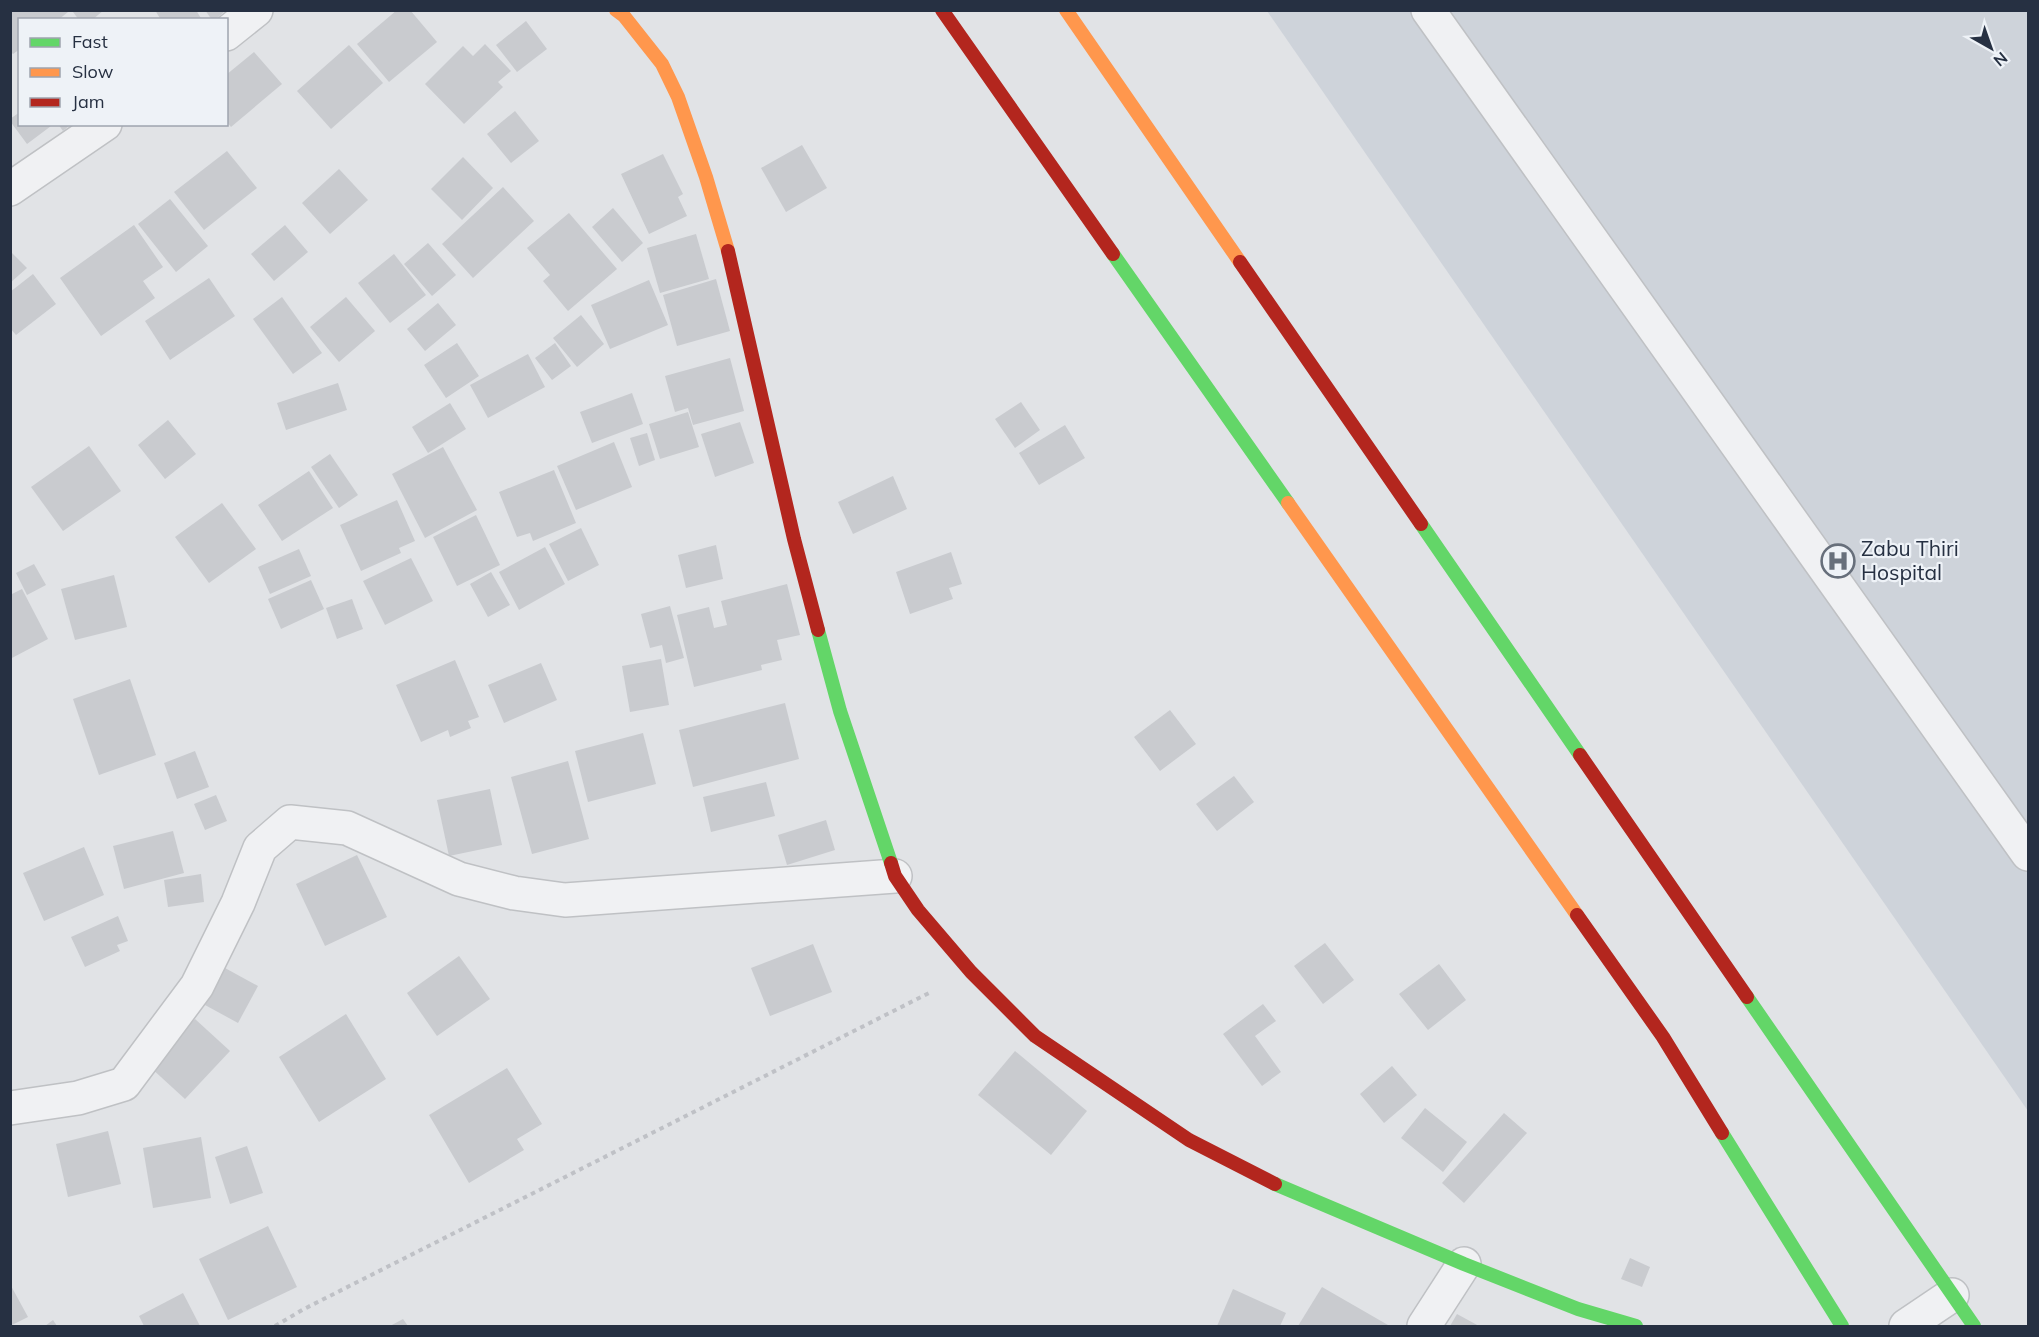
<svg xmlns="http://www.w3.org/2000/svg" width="2039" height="1337" viewBox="0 0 2039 1337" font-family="Mulish,sans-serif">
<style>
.built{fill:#ced3da}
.building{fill:#c9cbcf}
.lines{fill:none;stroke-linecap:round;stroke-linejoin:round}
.street-casing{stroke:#bfc1c4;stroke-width:36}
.path{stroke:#bfc1c6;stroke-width:4;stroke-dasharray:4.5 4.5;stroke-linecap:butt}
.street{stroke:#f0f1f3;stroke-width:33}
.fast{stroke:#63d668;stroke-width:14}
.slow{stroke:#ff974d;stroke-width:14}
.jam{stroke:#b3261e;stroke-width:14}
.labels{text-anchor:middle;stroke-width:4.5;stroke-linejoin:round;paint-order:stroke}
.poi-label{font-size:21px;fill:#263042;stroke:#eef2f7;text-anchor:start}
</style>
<rect width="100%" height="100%" fill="#e1e3e6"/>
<!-- built -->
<path class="built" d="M 1267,11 L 2028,11 L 2028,1111 Z"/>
<!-- building -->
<g class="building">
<path d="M 10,10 L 66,10 L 68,12 L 58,20 L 20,20 L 20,49 L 13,54 L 10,51 Z"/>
<path d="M 76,10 L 104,10 L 92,20 L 79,20 L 73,12 Z"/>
<path d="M 155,10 L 196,10 L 202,20 L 161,20 Z"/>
<path d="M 205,10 L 226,10 L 215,20 L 212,20 Z"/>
<path d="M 397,10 L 410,10 L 437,42 L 389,82 L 357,44 Z"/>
<path d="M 526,21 L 547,49 L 517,72 L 496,45 Z"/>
<path d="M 485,44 L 511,71 L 498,82 L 503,87 L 464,124 L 425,84 L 463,46 L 473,56 Z"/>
<path d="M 349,45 L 383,83 L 331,129 L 297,91 Z"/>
<path d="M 254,52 L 282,84 L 231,127 L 226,121 L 226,75 Z"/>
<path d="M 515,111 L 539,141 L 511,163 L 487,134 Z"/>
<path d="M 20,112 L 20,124 L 50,124 L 51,126 L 27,144 L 10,121 L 10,119 Z"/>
<path d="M 58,124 L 71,124 L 63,131 Z"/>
<path d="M 802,145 L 827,188 L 786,212 L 761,168 Z"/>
<path d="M 227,151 L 257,188 L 204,230 L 174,192 Z"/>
<path d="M 663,154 L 683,194 L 678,197 L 687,216 L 649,234 L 621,174 Z"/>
<path d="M 463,157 L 493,188 L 462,220 L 431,189 Z"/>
<path d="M 339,169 L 368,200 L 330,234 L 302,203 Z"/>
<path d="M 503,187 L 534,221 L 473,278 L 442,244 Z"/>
<path d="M 170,199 L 208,246 L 176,272 L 138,224 Z"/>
<path d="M 613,208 L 643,243 L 622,262 L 592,227 Z"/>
<path d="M 569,213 L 617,269 L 568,311 L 543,281 L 550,275 L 527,248 Z"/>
<path d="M 134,225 L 163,267 L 143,281 L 155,298 L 101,336 L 60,278 Z"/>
<path d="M 285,225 L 308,252 L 274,281 L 251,254 Z"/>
<path d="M 696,234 L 709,279 L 660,293 L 647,248 Z"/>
<path d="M 428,243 L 456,275 L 432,296 L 404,264 Z"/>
<path d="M 10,251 L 27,268 L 10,283 Z"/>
<path d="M 394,254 L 426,295 L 390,323 L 358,283 Z"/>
<path d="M 33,274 L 56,304 L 16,335 L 10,328 L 10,292 Z"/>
<path d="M 209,278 L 235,316 L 170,360 L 145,321 Z"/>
<path d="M 716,279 L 730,331 L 677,346 L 663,295 Z"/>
<path d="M 649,280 L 668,325 L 610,349 L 591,305 Z"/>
<path d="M 282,297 L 322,353 L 293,374 L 253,319 Z"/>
<path d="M 346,297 L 375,331 L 339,362 L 310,327 Z"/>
<path d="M 438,303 L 456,325 L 425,351 L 407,329 Z"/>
<path d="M 581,315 L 604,344 L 577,367 L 553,338 Z"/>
<path d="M 457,343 L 479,376 L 446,398 L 424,365 Z"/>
<path d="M 555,343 L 571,366 L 552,380 L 535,358 Z"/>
<path d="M 528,354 L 545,387 L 488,418 L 470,385 Z"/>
<path d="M 730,358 L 744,411 L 693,425 L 688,408 L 675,412 L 665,376 Z"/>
<path d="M 338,383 L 347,410 L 286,430 L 277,403 Z"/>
<path d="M 632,393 L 643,424 L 592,443 L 580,412 Z"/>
<path d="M 1021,402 L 1040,430 L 1015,448 L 995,419 Z"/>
<path d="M 450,403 L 466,429 L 428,453 L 412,427 Z"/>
<path d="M 688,412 L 699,447 L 660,459 L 649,424 Z"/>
<path d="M 168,420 L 196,454 L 165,479 L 138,445 Z"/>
<path d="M 740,422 L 754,463 L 715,477 L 701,434 Z"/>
<path d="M 1065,425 L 1085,458 L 1039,485 L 1019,453 Z"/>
<path d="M 647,433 L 655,460 L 639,466 L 630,438 Z"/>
<path d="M 614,442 L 632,487 L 576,510 L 557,466 Z"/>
<path d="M 89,446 L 121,491 L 63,531 L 31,487 Z"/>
<path d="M 443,447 L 477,510 L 425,538 L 392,474 Z"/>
<path d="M 330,454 L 358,495 L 339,508 L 311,467 Z"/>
<path d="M 554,470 L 576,523 L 533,541 L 530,533 L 517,537 L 499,492 Z"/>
<path d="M 309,471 L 333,508 L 282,541 L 258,505 Z"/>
<path d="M 893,476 L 907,509 L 853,534 L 838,502 Z"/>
<path d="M 397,500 L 415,541 L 399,548 L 401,553 L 361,571 L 340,525 Z"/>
<path d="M 222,503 L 256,549 L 209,583 L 175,537 Z"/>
<path d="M 476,515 L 500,565 L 457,586 L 433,537 Z"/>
<path d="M 581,528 L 599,565 L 568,581 L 549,544 Z"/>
<path d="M 716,545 L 723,579 L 686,588 L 678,555 Z"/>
<path d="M 545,547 L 565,584 L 519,610 L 499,572 Z"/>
<path d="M 299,549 L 311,576 L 270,594 L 258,567 Z"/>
<path d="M 951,552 L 962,584 L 949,588 L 953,599 L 910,614 L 896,572 Z"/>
<path d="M 411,558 L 433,601 L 385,625 L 363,581 Z"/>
<path d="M 34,564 L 46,585 L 27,595 L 16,573 Z"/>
<path d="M 491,572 L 510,605 L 488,617 L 470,584 Z"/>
<path d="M 114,575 L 127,627 L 75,640 L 61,589 Z"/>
<path d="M 311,580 L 324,609 L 281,629 L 268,599 Z"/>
<path d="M 787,584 L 800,635 L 777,640 L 782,660 L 761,665 L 762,670 L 694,687 L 677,615 L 709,607 L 714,628 L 727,625 L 721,601 Z"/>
<path d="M 22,589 L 48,639 L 10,659 L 10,595 Z"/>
<path d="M 352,599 L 363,629 L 337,639 L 326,608 Z"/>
<path d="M 670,606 L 684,658 L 666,663 L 662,645 L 650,648 L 641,614 Z"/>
<path d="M 661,659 L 669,705 L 630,712 L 622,666 Z"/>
<path d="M 455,660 L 479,717 L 468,721 L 471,728 L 450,737 L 448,730 L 421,742 L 396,685 Z"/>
<path d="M 541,663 L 557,700 L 504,723 L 488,685 Z"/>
<path d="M 130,679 L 156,755 L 99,775 L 73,699 Z"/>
<path d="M 785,703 L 799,759 L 693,787 L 679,730 Z"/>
<path d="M 1170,710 L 1196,744 L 1160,771 L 1134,737 Z"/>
<path d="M 643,733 L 656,784 L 588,802 L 575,751 Z"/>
<path d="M 195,751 L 209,787 L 177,799 L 164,763 Z"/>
<path d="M 568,761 L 589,839 L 532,854 L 511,777 Z"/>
<path d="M 1234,776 L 1254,802 L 1217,831 L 1196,804 Z"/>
<path d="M 766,782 L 775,816 L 711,832 L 703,797 Z"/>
<path d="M 490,789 L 502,845 L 449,856 L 437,800 Z"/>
<path d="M 216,795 L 227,821 L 205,830 L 194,804 Z"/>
<path d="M 826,820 L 835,850 L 787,865 L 778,835 Z"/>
<path d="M 173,831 L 184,873 L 124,889 L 113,846 Z"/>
<path d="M 84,847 L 104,895 L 44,921 L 23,873 Z"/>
<path d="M 357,855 L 387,917 L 325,946 L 296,884 Z"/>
<path d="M 201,874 L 204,902 L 168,907 L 164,880 Z"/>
<path d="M 118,916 L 128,941 L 117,945 L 120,951 L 85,967 L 71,937 Z"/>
<path d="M 1325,943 L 1354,980 L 1323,1004 L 1294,966 Z"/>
<path d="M 813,944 L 832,992 L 770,1016 L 751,968 Z"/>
<path d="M 459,956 L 490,999 L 437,1036 L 407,993 Z"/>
<path d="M 1439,964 L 1466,1000 L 1428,1030 L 1399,994 Z"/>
<path d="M 225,968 L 258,986 L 238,1023 L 205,1005 Z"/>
<path d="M 1263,1004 L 1276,1021 L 1255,1036 L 1281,1072 L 1262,1086 L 1223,1034 Z"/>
<path d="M 346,1014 L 386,1079 L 319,1122 L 279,1057 Z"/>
<path d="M 195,1019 L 230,1051 L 185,1099 L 150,1067 Z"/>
<path d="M 1015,1051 L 1087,1111 L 1051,1155 L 978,1095 Z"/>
<path d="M 1392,1066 L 1417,1095 L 1384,1123 L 1360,1094 Z"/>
<path d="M 507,1068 L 542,1124 L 517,1139 L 524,1150 L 469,1183 L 429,1115 Z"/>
<path d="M 1425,1108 L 1467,1142 L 1443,1172 L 1401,1138 Z"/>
<path d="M 1504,1113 L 1527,1133 L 1464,1203 L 1442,1183 Z"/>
<path d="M 108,1131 L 121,1184 L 68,1197 L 56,1144 Z"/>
<path d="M 201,1137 L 211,1198 L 153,1208 L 143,1148 Z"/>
<path d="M 247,1146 L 263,1193 L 230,1204 L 215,1157 Z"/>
<path d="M 268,1226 L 297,1287 L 228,1320 L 199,1259 Z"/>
<path d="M 1630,1258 L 1650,1267 L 1642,1287 L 1621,1279 Z"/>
<path d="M 10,1284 L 28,1317 L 10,1326 Z"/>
<path d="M 1322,1287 L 1388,1325 L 1387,1326 L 1298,1326 Z"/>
<path d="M 1233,1289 L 1286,1313 L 1280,1326 L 1217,1326 Z"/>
<path d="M 183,1293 L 200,1326 L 144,1326 L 139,1316 Z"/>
<path d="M 1457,1314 L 1479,1326 L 1450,1326 Z"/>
<path d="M 403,1319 L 408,1326 L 390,1326 Z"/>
<path d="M 53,1320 L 57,1326 L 45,1326 Z"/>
</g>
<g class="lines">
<defs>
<g id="street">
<path d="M 1428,10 L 2028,854"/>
<path d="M 226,34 L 256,10"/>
<path d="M 10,189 L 105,124"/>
<path d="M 10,1108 L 78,1098 L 124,1084 L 197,986 L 238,903 L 260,848 L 290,822 L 347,828 L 459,879 L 514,893 L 565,900 L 895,876"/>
<path d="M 1424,1326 L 1464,1264"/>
<path d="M 1906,1326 L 1952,1295"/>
</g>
</defs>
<!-- street casing -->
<use href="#street" class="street-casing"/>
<!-- path -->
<path class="path" d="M 275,1326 L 304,1309 L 931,992"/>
<!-- street -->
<use href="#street" class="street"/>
<!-- fast -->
<g class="fast">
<path d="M 1113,254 L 1288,503"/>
<path d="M 1421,524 L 1580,755"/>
<path d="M 818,630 L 840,711 L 891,863"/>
<path d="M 1747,997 L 1974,1326"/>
<path d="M 1722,1133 L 1842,1326"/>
<path d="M 1275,1184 L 1464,1264 L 1578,1309 L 1636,1326"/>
</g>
<!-- slow -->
<g class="slow">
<path d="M 616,10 L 624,16 L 662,64 L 678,97 L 706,177 L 728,251"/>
<path d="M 1066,10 L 1240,262"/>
<path d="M 1288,503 L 1577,915"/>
</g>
<!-- jam -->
<g class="jam">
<path d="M 942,10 L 1113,254"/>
<path d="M 728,251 L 794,539 L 818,630"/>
<path d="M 1240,262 L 1421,524"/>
<path d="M 1580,755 L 1747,997"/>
<path d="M 891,863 L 895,876 L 918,910 L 971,972 L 1035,1036 L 1189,1140 L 1275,1184"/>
<path d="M 1577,915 L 1663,1037 L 1722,1133"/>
</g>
</g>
<!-- icons -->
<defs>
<symbol id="hospital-ring" viewBox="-11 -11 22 22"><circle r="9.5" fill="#eef2f7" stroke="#676f7b" stroke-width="1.5"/><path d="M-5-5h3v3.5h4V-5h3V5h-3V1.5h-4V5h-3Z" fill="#676f7b"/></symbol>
</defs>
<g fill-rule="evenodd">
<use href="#hospital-ring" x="1819" y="542" width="38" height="38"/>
</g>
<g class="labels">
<!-- poi labels -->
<g class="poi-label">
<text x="1861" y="556">Zabu Thiri<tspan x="1861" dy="24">Hospital</tspan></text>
</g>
</g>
<!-- border -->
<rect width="2039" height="1337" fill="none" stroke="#263042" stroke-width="24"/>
<!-- legend -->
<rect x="18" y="18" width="210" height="108" fill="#eef2f7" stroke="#9ea4af" stroke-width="1.5"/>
<rect x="30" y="38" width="30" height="9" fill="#63d668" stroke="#9ea4af" stroke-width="1.5"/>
<text x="72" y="48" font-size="18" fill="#263042">Fast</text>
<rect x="30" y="68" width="30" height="9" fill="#ff974d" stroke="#9ea4af" stroke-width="1.5"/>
<text x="72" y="78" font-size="18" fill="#263042">Slow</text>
<rect x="30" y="98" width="30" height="9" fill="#b3261e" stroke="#9ea4af" stroke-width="1.5"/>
<text x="72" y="108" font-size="18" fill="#263042">Jam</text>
<!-- north arrow -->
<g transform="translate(1991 48) rotate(140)" stroke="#eef2f7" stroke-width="4.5" paint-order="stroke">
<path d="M0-4.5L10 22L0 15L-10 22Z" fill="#263042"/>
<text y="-9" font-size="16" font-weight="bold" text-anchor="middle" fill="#263042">N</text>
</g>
</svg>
